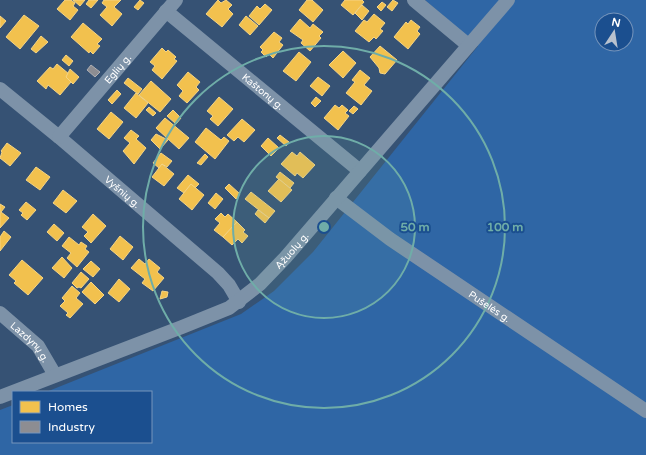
<svg xmlns="http://www.w3.org/2000/svg" width="646" height="455" viewBox="0 0 646 455" font-family="'Varela Round',sans-serif">
<style>
.green{fill:#2f66a5;fill-rule:evenodd}
.homes{fill:#f2c14e;stroke:#f6d483}
.industry{fill:#8d8d92;stroke:#afafb3}
.lines{fill:none;stroke-linecap:round;stroke-linejoin:round}
.minor{stroke:#7d92a8;stroke-width:14}
.ring{fill:none;stroke:#6fada8;stroke-width:2}
.labels{text-anchor:middle;stroke-width:4;stroke-linejoin:round;paint-order:stroke}
.street-label{font-size:10px;fill:#fff;stroke:#1b4f8f}
.centre{fill:#6fada8;stroke:#1b4f8f;stroke-width:2}
.ring-label{font-size:12px;text-anchor:middle;font-weight:bold;fill:#6fada8;stroke:#1b4f8f;stroke-width:4;stroke-linejoin:round;paint-order:stroke}
</style>
<rect width="100%" height="100%" fill="#365274"/>
<!-- green -->
<path class="green" d="M 425,0 L 646,0 L 646,455 L 0,455 L 0,410 L 13,405 L 13,442 L 151,442 L 151,392 L 46,392 L 241,314 L 274,291 L 313,252 L 478,46 ZM 602,20 L 626,20 L 626,44 L 602,44 Z"/>
<!-- homes -->
<g class="homes">
<path d="M 65,0 L 71,0 L 75,3 L 73,6 L 78,10 L 70,20 L 57,9 Z"/>
<path d="M 73,0 L 85,0 L 80,6 Z"/>
<path d="M 89,0 L 98,0 L 91,8 L 86,4 Z"/>
<path d="M 104,0 L 121,0 L 114,7 L 122,14 L 112,26 L 100,15 L 107,7 L 102,3 Z"/>
<path d="M 140,0 L 144,3 L 138,10 L 134,7 Z"/>
<path d="M 218,0 L 221,3 L 226,0 L 232,5 L 228,9 L 233,14 L 222,27 L 206,14 Z"/>
<path d="M 307,0 L 312,0 L 323,10 L 313,22 L 299,10 Z"/>
<path d="M 345,0 L 362,0 L 364,2 L 353,15 L 341,5 Z"/>
<path d="M 393,0 L 398,3 L 392,11 L 387,7 Z"/>
<path d="M 382,2 L 386,5 L 381,11 L 377,7 Z"/>
<path d="M 265,4 L 272,10 L 259,25 L 249,16 L 257,6 L 260,9 Z"/>
<path d="M 362,5 L 369,11 L 362,20 L 355,13 Z"/>
<path d="M 374,14 L 385,23 L 380,29 L 383,31 L 376,39 L 374,37 L 369,42 L 355,31 L 364,20 L 367,22 Z"/>
<path d="M 24,15 L 39,26 L 20,49 L 6,37 Z"/>
<path d="M 0,16 L 6,21 L 0,28 Z"/>
<path d="M 246,16 L 258,26 L 250,35 L 239,25 Z"/>
<path d="M 300,19 L 310,28 L 313,24 L 323,32 L 319,36 L 321,38 L 310,51 L 301,43 L 303,40 L 290,31 Z"/>
<path d="M 411,20 L 420,27 L 417,31 L 420,34 L 408,49 L 394,37 L 406,22 L 408,24 Z"/>
<path d="M 83,23 L 102,39 L 97,44 L 100,46 L 93,54 L 90,51 L 89,53 L 71,37 Z"/>
<path d="M 274,32 L 282,38 L 279,42 L 283,45 L 273,58 L 269,54 L 266,57 L 261,52 L 263,50 L 260,47 Z"/>
<path d="M 41,36 L 48,42 L 36,53 L 31,49 Z"/>
<path d="M 380,46 L 397,60 L 385,74 L 380,73 L 379,68 L 370,57 Z"/>
<path d="M 162,48 L 166,52 L 168,50 L 176,57 L 174,59 L 177,61 L 162,79 L 152,70 L 155,66 L 150,62 Z"/>
<path d="M 343,51 L 356,63 L 343,78 L 329,65 Z"/>
<path d="M 299,52 L 311,62 L 296,81 L 283,71 Z"/>
<path d="M 66,55 L 73,61 L 69,66 L 62,60 Z"/>
<path d="M 57,64 L 69,74 L 66,77 L 71,82 L 60,95 L 48,85 L 46,89 L 37,81 L 50,67 L 53,69 Z"/>
<path d="M 70,69 L 79,77 L 73,84 L 66,77 Z"/>
<path d="M 360,70 L 370,78 L 364,85 L 372,91 L 361,105 L 346,93 L 355,82 L 352,80 Z"/>
<path d="M 188,72 L 200,82 L 196,87 L 199,90 L 187,103 L 179,96 L 183,91 L 177,85 Z"/>
<path d="M 318,77 L 330,86 L 322,96 L 310,86 Z"/>
<path d="M 128,78 L 142,89 L 138,94 L 124,83 Z"/>
<path d="M 151,81 L 171,99 L 160,112 L 139,95 Z"/>
<path d="M 117,90 L 121,94 L 112,104 L 108,100 Z"/>
<path d="M 136,93 L 148,103 L 136,118 L 124,108 Z"/>
<path d="M 219,97 L 233,109 L 218,126 L 210,119 L 213,116 L 207,111 Z"/>
<path d="M 316,97 L 321,101 L 315,107 L 311,103 Z"/>
<path d="M 335,105 L 339,108 L 342,105 L 348,110 L 345,113 L 349,116 L 338,130 L 324,118 Z"/>
<path d="M 354,106 L 358,109 L 353,114 L 349,111 Z"/>
<path d="M 149,107 L 156,113 L 153,116 L 146,110 Z"/>
<path d="M 173,110 L 181,118 L 176,124 L 167,116 Z"/>
<path d="M 111,112 L 123,122 L 109,139 L 97,129 Z"/>
<path d="M 165,118 L 189,138 L 179,149 L 156,128 Z"/>
<path d="M 242,119 L 255,130 L 244,142 L 238,137 L 234,141 L 227,135 Z"/>
<path d="M 206,128 L 221,140 L 224,137 L 229,141 L 215,159 L 195,142 Z"/>
<path d="M 131,130 L 139,136 L 136,139 L 146,148 L 134,164 L 123,151 L 130,143 L 124,138 Z"/>
<path d="M 156,134 L 168,140 L 160,149 L 151,140 Z"/>
<path d="M 280,135 L 289,142 L 286,146 L 277,138 Z"/>
<path d="M 268,138 L 279,148 L 271,156 L 261,146 Z"/>
<path d="M 7,143 L 21,153 L 10,166 L 0,158 L 2,152 L 1,151 Z"/>
<path d="M 292,152 L 297,156 L 300,152 L 315,165 L 303,178 L 297,173 L 295,176 L 281,164 Z"/>
<path d="M 161,153 L 172,161 L 167,167 L 162,164 L 159,168 L 153,163 Z"/>
<path d="M 205,154 L 208,157 L 201,165 L 197,163 Z"/>
<path d="M 162,164 L 174,174 L 164,186 L 152,177 Z"/>
<path d="M 36,167 L 50,177 L 40,190 L 26,180 Z"/>
<path d="M 280,172 L 294,183 L 290,188 L 276,177 Z"/>
<path d="M 188,175 L 199,184 L 195,188 L 191,184 L 184,193 L 177,188 Z"/>
<path d="M 279,179 L 292,190 L 281,202 L 268,191 Z"/>
<path d="M 191,184 L 204,195 L 192,210 L 179,199 Z"/>
<path d="M 229,184 L 240,194 L 236,199 L 225,188 Z"/>
<path d="M 63,190 L 77,201 L 66,213 L 53,203 Z"/>
<path d="M 251,192 L 275,211 L 269,218 L 245,199 Z"/>
<path d="M 216,193 L 223,199 L 215,209 L 208,203 Z"/>
<path d="M 26,202 L 36,210 L 27,220 L 21,215 L 23,213 L 19,210 Z"/>
<path d="M 0,204 L 5,207 L 1,212 L 9,218 L 0,228 Z"/>
<path d="M 258,210 L 269,218 L 265,223 L 255,214 Z"/>
<path d="M 221,213 L 225,217 L 228,214 L 237,222 L 223,237 L 214,230 L 220,223 L 215,219 Z"/>
<path d="M 93,214 L 106,226 L 91,243 L 84,236 L 88,232 L 82,227 Z"/>
<path d="M 237,222 L 245,230 L 243,232 L 248,236 L 242,243 L 238,239 L 232,245 L 223,237 Z"/>
<path d="M 54,224 L 64,233 L 57,241 L 47,232 Z"/>
<path d="M 4,231 L 11,237 L 0,251 L 0,237 Z"/>
<path d="M 120,236 L 133,247 L 123,260 L 110,249 Z"/>
<path d="M 69,237 L 79,245 L 81,242 L 87,246 L 85,249 L 89,252 L 77,267 L 67,258 L 71,253 L 62,246 Z"/>
<path d="M 62,257 L 72,268 L 64,278 L 52,268 Z"/>
<path d="M 139,259 L 145,264 L 149,259 L 160,268 L 157,272 L 164,278 L 153,291 L 142,283 L 145,279 L 131,268 Z"/>
<path d="M 22,260 L 43,278 L 28,295 L 14,283 L 16,281 L 9,275 Z"/>
<path d="M 91,261 L 100,269 L 93,277 L 83,269 Z"/>
<path d="M 81,272 L 89,279 L 81,288 L 79,287 L 77,288 L 72,283 Z"/>
<path d="M 119,279 L 130,289 L 119,302 L 108,293 Z"/>
<path d="M 91,282 L 104,295 L 95,304 L 82,292 Z"/>
<path d="M 72,286 L 80,293 L 76,298 L 83,304 L 70,318 L 66,315 L 68,313 L 60,306 L 65,301 L 62,298 Z"/>
<path d="M 162,291 L 168,292 L 167,297 L 160,299 Z"/>
</g>
<!-- industry -->
<path class="industry" d="M 91,65 L 100,72 L 95,77 L 87,70 Z"/>
<g class="lines">
<!-- minor -->
<g class="minor">
<path d="M 414,0 L 468,45"/>
<path id="s1" d="M 166,11 L 360,171"/>
<path id="s2" d="M 0,89 L 59,137 L 218,273 L 229,285 L 239,302"/>
<path id="s3" d="M 59,137 L 176,0"/>
<path id="s4" d="M 336,198 L 390,239 L 646,411"/>
<path id="s5" d="M 0,313 L 38,346 L 55,375"/>
<path id="s6" d="M 0,397 L 182,327 L 229,308 L 260,284 L 285,258 L 508,0"/>
</g>
</g>
<!-- distance rings -->
<circle cx="324" cy="227" r="91" fill="#6fada8" fill-opacity=".12"/>
<g class="ring">
<circle cx="324" cy="227" r="91"/>
<circle cx="324" cy="227" r="181"/>
</g>
<g class="labels">
<!-- street labels -->
<g class="street-label">
<text dy="4" stroke="none"><textPath href="#s3" startOffset="90">Eglių g.</textPath></text>
<text dy="4" stroke="none"><textPath href="#s1" startOffset="126">Kaštonų g.</textPath></text>
<text dy="4" stroke="none"><textPath href="#s2" startOffset="160">Vyšnių g.</textPath></text>
<text dy="4" stroke="none"><textPath href="#s6" startOffset="331">Ąžuolų g.</textPath></text>
<text dy="4" stroke="none"><textPath href="#s4" startOffset="188">Pušelės g.</textPath></text>
<text dy="4" stroke="none"><textPath href="#s5" startOffset="42">Lazdynų g.</textPath></text>
</g>
</g>
<circle cx="324" cy="227" r="6" class="centre"/>
<g class="ring-label">
<text x="415" y="231">50 m</text>
<text x="505" y="231">100 m</text>
</g>
<!-- legend -->
<rect x="12" y="391" width="140" height="52" fill="#1b4f8f" stroke="#7695bc"/>
<rect x="20" y="401" width="20" height="12" fill="#f2c14e" stroke="#7695bc"/>
<text x="48" y="411" font-size="12" fill="#ffffff">Homes</text>
<rect x="20" y="421" width="20" height="12" fill="#8d8d92" stroke="#7695bc"/>
<text x="48" y="431" font-size="12" fill="#ffffff">Industry</text>
<!-- north arrow -->
<g transform="translate(614 32) rotate(12)"><circle r="19" fill="#1b4f8f" stroke="#7695bc"/>
<path d="M0-3L7 15L0 10L-7 15Z" fill="#b9c2ce"/>
<text y="-6" font-size="11" font-weight="bold" text-anchor="middle" fill="#ffffff">N</text>
</g>
</svg>
